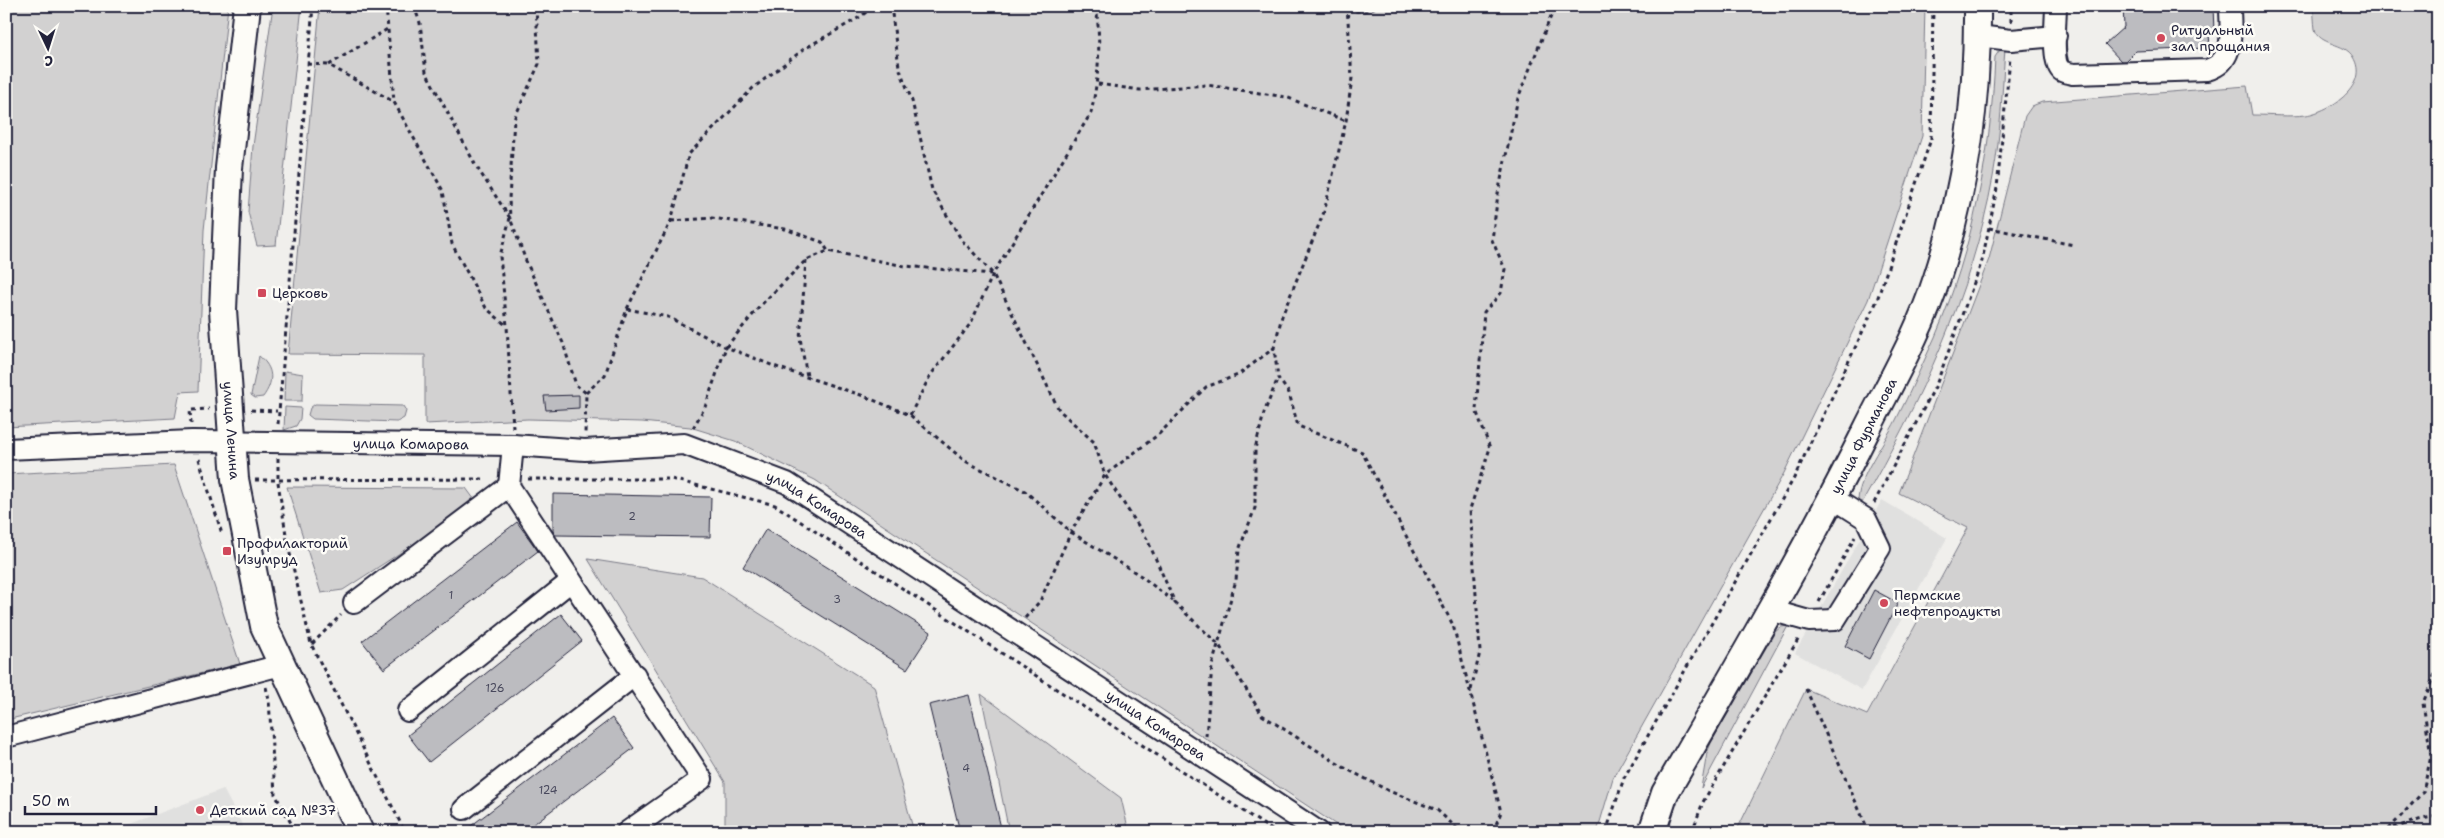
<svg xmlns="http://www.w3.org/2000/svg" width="2444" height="838" viewBox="0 0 2444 838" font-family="'Shantell Sans',sans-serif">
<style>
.built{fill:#e0e0df}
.green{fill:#d2d1d1;stroke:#7a7a86}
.building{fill:#bcbcc0;stroke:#22223b}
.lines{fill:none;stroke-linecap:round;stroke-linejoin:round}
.minor-casing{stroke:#22223b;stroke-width:24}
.major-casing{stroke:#22223b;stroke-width:30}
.path{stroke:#22223b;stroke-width:3;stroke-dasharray:4 4;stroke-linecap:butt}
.minor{stroke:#fdfcf7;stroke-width:20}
.major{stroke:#fdfcf7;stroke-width:26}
.poi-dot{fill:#d1495b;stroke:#fdfcf7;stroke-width:2}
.labels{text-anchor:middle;stroke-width:5;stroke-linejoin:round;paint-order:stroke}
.number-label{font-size:11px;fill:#48485c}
.poi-label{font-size:14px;fill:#22223b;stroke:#fdfcf7;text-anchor:start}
.street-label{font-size:14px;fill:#22223b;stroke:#fdfcf7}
</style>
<rect width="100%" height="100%" fill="#f0efec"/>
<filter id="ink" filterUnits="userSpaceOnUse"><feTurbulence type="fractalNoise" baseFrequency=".02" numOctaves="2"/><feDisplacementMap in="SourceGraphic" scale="10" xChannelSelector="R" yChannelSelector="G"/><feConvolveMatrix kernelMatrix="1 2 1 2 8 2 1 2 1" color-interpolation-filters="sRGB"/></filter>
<g filter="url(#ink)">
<!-- built -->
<g class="built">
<path d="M 1882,500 L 1947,538 L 1862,690 L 1795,653 Z"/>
<path d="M 223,789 L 246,832 L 110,832 Z"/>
</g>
<!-- green -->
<g class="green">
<path d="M 6,6 L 228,6 L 204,230 L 198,391 L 180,392 L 175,418 L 6,427 Z"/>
<path d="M 273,6 L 302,6 L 276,245 L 257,246 L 248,212 L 253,146 Z"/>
<path d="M 320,6 L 1925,6 L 1922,136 L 1868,300 L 1784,473 L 1613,778 L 1597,832 L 1347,832 L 815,480 L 735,441 L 690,427 L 642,422 L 528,419 L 425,424 L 425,355 L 288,354 Z"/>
<path d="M 2313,6 L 2438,6 L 2438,832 L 1736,832 L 1806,689 L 1867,715 L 1968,528 L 1899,493 L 1989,259 L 2025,116 L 2032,106 L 2042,102 L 2247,86 L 2252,115 C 2270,115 2289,117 2306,115 C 2331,111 2370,85 2353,57 C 2345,42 2319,46 2315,29 C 2314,22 2314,14 2313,6 Z"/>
<path d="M 2005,48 C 2002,91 2001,134 1993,177 C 1972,293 1920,401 1862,503 L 1858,501 C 1859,475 1884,444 1896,420 C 1910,393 1922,365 1935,337 C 1973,248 1991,154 1995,57 L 1999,51 Z"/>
<path d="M 259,356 C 274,368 274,382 263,397 L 255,398 L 251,395 Z"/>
<path d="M 285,371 L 303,374 L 302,401 L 284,401 Z"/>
<path d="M 315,404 L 403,406 L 406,411 L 404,418 L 397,422 L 313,419 L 308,415 L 310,408 Z"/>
<path d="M 285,407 L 301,408 L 300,419 L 296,426 L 284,430 Z"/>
<path d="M 174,465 L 240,664 L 6,720 L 6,474 Z"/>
<path d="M 287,487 L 466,488 L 477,503 L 343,590 L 321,593 Z"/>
<path d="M 588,559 L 702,577 L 874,686 L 914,832 L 725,832 L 725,782 Z"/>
<path d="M 1788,626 L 1701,788 L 1707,753 L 1711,743 L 1775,632 L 1781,627 Z"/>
<path d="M 981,694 L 1121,798 L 1129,832 L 1009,832 Z"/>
</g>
<!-- building -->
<g class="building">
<path d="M 2123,6 L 2213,6 L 2214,32 L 2209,32 L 2210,48 L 2136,51 L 2126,61 L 2121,61 L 2105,44 L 2124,27 Z"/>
<path d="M 579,395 L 579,408 L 546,410 L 544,396 Z"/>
<path d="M 553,494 L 711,497 L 710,537 L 555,535 L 553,531 Z"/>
<path d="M 517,522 L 538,551 L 384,669 L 362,641 Z"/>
<path d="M 766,529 L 931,632 L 907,669 L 743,567 Z"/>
<path d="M 1874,590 L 1898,603 L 1869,659 L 1845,646 Z"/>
<path d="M 561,614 L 582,641 L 429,762 L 408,735 Z"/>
<path d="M 969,695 L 1002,832 L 960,832 L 929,705 Z"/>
<path d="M 612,718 L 634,748 L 523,832 L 463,832 Z"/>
</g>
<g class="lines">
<defs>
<g id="minor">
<path d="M 2056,6 C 2056,19 2051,64 2062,71 C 2065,73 2070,73 2073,74 L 2207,70 C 2237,61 2230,32 2230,6"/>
<path d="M 1978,36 L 2011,40 L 2056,36"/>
<path d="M 513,445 L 509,486 L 702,779 L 627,832"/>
<path id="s1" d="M 6,449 L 192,441 L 513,445 L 585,450 L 684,444 L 787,483 L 1319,832"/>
<path d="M 354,603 L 509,486"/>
<path d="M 1770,610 L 1809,621 L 1835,620 L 1880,548 L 1866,519 L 1833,498"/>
<path d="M 408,711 L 571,581"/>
<path d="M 6,737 L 281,665"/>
<path d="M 464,809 L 635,675"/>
</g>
<g id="major">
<path id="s2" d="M 247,6 L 229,168 L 223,310 L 235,479 L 264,626 L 360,832"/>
<path id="s3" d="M 1652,832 L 1665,793 C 1734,674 1804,555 1866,431 C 1891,381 1920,332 1937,278 C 1965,192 1978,97 1977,6"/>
</g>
</defs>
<!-- minor casing -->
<use href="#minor" class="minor-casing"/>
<!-- major casing -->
<use href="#major" class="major-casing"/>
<!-- path -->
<g class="path">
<path d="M 386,6 L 394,102"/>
<path d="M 414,6 L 420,23 L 426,72 L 476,166 L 510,218 L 526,261 L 563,343 L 576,385 L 586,393 L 585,434"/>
<path d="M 891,6 L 899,67 L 912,101 L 932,190 L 961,239 L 993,274 L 1059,410 L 1094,442 L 1105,475 L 1147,539 L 1175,603 L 1219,645 L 1262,715 L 1343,767 L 1389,791 L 1437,810 L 1461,832"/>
<path d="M 1332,6 C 1346,10 1364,15 1377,6"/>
<path d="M 1347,6 L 1352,78 L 1346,121 L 1324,212 L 1282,316 L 1274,348 L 1278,378 L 1289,393 L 1298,426 L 1362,452 L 1453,625 L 1501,812 L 1493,832"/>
<path d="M 2011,22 L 2011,6"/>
<path d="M 308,64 L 329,65 L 394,102 L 443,191 L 452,244 L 486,308 L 507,326"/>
<path d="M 329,65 L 389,28"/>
<path d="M 1098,84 L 1140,90 L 1207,85 L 1286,97 L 1346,121"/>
<path d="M 671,221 L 712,218 L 785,229 L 822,242 L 828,251"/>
<path d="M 1989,228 L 2074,245"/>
<path d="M 806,260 L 800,338 L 807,376"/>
<path d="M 627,309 L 668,317 L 726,347 L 779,368 L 861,395 L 910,415 L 965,461 L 1025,491 L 1071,532 L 1141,576 L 1173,601"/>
<path d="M 586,393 L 605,375 L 627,309 L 671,221 L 689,154 L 753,88 L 804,49 L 860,17 L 874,6"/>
<path d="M 251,410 L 277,411"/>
<path d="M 910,415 L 930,376 L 971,323 L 993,274 L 1091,113 C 1099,77 1101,43 1096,6"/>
<path d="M 191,424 L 190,410 L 209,409"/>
<path d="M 278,424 L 313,6"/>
<path d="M 513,428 L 507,326 L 500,256 L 510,218 L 509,199 L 514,119 L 539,64 L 536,6"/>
<path d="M 693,428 L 705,407 L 726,347 L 761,305 L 806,260 L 828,251 L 905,266 L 992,274"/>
<path d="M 278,458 L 278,482 L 287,541 L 311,644 L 405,832"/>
<path d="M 199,459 L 222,534"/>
<path d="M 528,479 L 671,479 L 775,505 L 1275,832"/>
<path d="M 255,480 L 486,479"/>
<path d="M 1874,503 L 1936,385 L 1982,261 L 1997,188 L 2010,58"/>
<path d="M 1819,602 L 1855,537"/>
<path d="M 1025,618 L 1040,601 L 1071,532 L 1105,475 L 1159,434 L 1206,387 L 1238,375 L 1274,348"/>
<path d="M 312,644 L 341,615"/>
<path d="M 266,687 L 269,700 L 275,794 L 296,832"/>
<path d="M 1806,689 L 1869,832"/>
<path d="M 1471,690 L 1480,652 L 1470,509 L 1490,448 L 1476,410 L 1484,312 L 1501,293 L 1505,269 L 1492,240 L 1498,194 L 1518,98 L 1555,6"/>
<path d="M 1206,736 L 1212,666 L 1236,580 L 1239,550 L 1255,508 L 1255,449 L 1264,413 L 1278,378"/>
<path d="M 2389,829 L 2423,792 L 2431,756 L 2423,703 L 2438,666"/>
<path d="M 1606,832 L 1624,778 L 1794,478 L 1876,303 L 1931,139 L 1933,6"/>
<path d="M 1692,832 L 1703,802 L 1799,638"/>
<path d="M 2389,832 L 2389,829 L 2422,819 L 2438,816"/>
</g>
<!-- minor -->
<use href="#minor" class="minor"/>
<!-- major -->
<use href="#major" class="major"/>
</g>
</g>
<!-- markers -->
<g class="poi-dot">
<circle cx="2161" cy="38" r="5"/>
<rect x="257" y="288" width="10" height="10" rx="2.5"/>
<rect x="222" y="546" width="10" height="10" rx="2.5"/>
<circle cx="1884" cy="603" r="5"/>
<circle cx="200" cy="810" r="5"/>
</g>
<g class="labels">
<!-- number labels -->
<g class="number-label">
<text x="632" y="520">2</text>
<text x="451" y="599">1</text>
<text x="837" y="603">3</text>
<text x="495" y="692">126</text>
<text x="966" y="772">4</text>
<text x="548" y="794">124</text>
</g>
<!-- poi labels -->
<g class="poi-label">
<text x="2171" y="35">Ритуальный<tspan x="2171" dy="16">зал прощания</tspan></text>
<text x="272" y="298">Церковь</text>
<text x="237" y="548">Профилакторий<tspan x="237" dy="16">Изумруд</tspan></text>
<text x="1894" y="600">Пермские<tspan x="1894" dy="16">нефтепродукты</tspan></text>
<text x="210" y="815">Детский сад №37</text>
</g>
<!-- street labels -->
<g class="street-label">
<text dy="5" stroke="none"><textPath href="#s2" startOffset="426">улица Ленина</textPath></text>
<text dy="5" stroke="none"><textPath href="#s3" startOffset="450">улица Фурманова</textPath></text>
<text dy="5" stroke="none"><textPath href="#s1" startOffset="405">улица Комарова</textPath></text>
<text dy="5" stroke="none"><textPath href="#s1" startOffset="825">улица Комарова</textPath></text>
<text dy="5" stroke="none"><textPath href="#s1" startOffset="1230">улица Комарова</textPath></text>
</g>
</g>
<!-- margin -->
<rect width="2444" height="838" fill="none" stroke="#fdfcf7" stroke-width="25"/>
<rect x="12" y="12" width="2419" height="813" fill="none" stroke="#22223b" stroke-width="2" filter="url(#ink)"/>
<!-- north arrow -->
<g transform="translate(48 48) rotate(176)" stroke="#fdfcf7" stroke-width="4" paint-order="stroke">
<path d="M0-4L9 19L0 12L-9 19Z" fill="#22223b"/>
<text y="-8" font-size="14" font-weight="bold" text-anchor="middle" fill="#22223b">С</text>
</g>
<!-- scale -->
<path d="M25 806v8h131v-8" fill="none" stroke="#22223b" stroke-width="2.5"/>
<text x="32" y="806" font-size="15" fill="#22223b" stroke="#fdfcf7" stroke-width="4" paint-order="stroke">50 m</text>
</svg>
